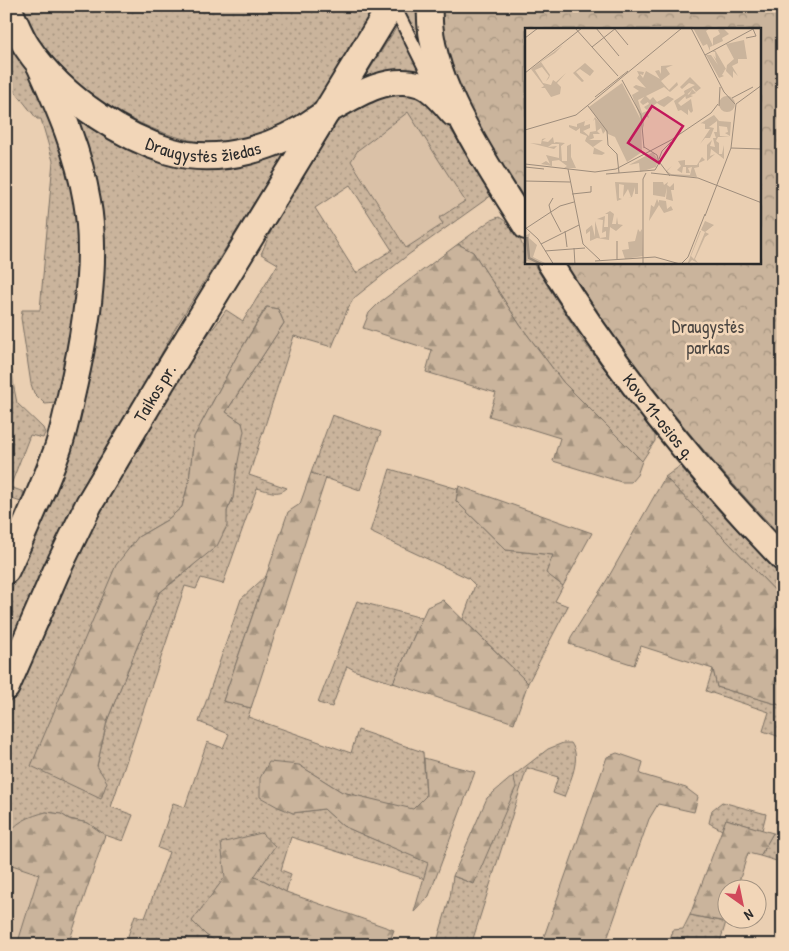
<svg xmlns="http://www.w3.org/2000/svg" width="789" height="951" viewBox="0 0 789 951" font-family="'Patrick Hand',sans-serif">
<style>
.built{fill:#dac1a7}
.grass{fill:url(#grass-dots);stroke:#7a7064;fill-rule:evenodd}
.forest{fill:url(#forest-firs);stroke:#7a7064}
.park{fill:url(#park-crowns);stroke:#7a7064}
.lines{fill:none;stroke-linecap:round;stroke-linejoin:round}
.pedestrian-casing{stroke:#2b2b2b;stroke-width:16}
.secondary-casing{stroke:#2b2b2b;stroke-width:28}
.primary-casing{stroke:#2b2b2b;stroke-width:30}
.pedestrian{stroke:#f2d6b8;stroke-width:12}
.secondary{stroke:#f2d6b8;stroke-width:24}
.primary{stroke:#f2d6b8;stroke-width:26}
.labels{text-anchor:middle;stroke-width:5;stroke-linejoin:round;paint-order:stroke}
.street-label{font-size:18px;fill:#2b2b2b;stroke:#f2d6b8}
.park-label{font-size:18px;fill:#4b4642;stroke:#f2d6b8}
.inset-river{fill:none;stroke:#9e8e7d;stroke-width:2.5}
.inset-road{fill:none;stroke:#9e8d7c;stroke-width:1}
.view{fill:#c2185b;fill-opacity:0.15;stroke:#c2185b;stroke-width:2.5}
.inset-edge{fill:none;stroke:#2b2b2b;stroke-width:2.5}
</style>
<defs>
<pattern id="grass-dots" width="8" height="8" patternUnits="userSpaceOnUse" patternTransform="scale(1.25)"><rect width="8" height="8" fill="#cab49c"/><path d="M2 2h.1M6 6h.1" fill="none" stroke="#a4937f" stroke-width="1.8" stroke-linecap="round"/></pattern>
<pattern id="forest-firs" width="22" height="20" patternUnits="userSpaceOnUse" patternTransform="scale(1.25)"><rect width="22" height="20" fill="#cab49c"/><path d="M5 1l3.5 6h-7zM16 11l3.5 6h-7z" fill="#a4937f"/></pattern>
<pattern id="park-crowns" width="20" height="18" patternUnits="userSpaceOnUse" patternTransform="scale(1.25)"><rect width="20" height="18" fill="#cab49c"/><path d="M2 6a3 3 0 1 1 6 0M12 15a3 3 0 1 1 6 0" fill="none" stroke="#a4937f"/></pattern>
</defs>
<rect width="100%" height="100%" fill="#eacfb2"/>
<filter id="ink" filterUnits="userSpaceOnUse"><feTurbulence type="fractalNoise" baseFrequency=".02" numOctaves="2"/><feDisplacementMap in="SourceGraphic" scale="10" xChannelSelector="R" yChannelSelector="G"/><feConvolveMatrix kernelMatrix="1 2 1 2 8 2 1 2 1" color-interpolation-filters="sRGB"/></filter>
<g filter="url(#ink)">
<!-- built -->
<g class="built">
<path d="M 408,111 L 465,202 L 440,218 L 443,224 L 407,248 L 351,160 L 358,150 Z"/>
<path d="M 6,863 L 39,873 L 17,945 L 6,945 Z"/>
</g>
<!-- grass -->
<g class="grass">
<path d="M 22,6 L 374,6 C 358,35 335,85 311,105 C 289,123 245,143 217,143 C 143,142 47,76 22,6 Z"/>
<path d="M 410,6 L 422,6 L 424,46 L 420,74 L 398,72 L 365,77 Z"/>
<path d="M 6,44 L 31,73 L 43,93 L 79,198 L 80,277 L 65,371 L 56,403 L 45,404 L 34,393 L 31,384 L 21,318 L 22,310 L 40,310 L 53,161 L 41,119 L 37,119 L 6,80 Z"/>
<path d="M 411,91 L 438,109 L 492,195 L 408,255 L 354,298 L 348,308 L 332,347 L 294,336 L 249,475 L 287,488 C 278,496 269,491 257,488 L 223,584 L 201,578 L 196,589 L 185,586 L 111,807 L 133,815 L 123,841 L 105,835 L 88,823 L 69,819 L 61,814 L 46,812 L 6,840 L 6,707 L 79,551 L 111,488 L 182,366 L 215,326 L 226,310 L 243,321 L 278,264 L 261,254 L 277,218 L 341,116 L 382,93 ZM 408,112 L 465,201 L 439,218 L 443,224 L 406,248 L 351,161 L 358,150 ZM 350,185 L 392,250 L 356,273 L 315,208 ZM 266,307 L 278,309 L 284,323 L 226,412 L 242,423 L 233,498 L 227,511 L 226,526 L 189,570 L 159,593 L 107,721 L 97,766 L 138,537 L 167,520 L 182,507 L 189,481 L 194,437 L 237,356 Z"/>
<path d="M 77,119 C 126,152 167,172 227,169 C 245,168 267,159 284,155 L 176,327 L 114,440 L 6,666 L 6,606 L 81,403 Z"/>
<path d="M 499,217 C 514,225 526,246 526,262 L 533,263 L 581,338 L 655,435 L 655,441 L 642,461 L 563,382 L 520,325 L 473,252 L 458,244 L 491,220 Z"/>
<path d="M 6,319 L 14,388 L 17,403 L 43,428 L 45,433 L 43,438 L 30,435 L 10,487 L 24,492 L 21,502 L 6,497 Z"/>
<path d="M 332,415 L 381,432 L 360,490 L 311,473 Z"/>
<path d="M 680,466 L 720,512 L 783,578 L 783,599 L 665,477 Z"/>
<path d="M 390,469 L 458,489 L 456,501 L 506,550 L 553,555 L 547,573 L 563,586 L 555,601 L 568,606 L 528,683 L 463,619 L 475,585 L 468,578 L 370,532 Z"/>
<path d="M 266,576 L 223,701 L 251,708 L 248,717 L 351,753 L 358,730 L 423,752 L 426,796 L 413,810 L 342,792 L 299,765 L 293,813 L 324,809 L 343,826 L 429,863 L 425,879 L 291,837 L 281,870 L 291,874 L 286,892 L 263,880 L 254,877 L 226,877 L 193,921 L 206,935 L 222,945 L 125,945 L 135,915 L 145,918 L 169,852 L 158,848 L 173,803 L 185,807 L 207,742 L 223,748 L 229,734 L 199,722 L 241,599 Z"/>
<path d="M 357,601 L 422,618 L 393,683 L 356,671 L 347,666 L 332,707 L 318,703 Z"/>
<path d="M 713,669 L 717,687 L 783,706 L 783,738 L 763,731 L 769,712 L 706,691 Z"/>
<path d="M 563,743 L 571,743 C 582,758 570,781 564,797 L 553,793 L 558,777 L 527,768 L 471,945 L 436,945 L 450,897 L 453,876 L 473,884 L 515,787 L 513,776 L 548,749 Z"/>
<path d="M 722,802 L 766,814 L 762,830 L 726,819 L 722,830 L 709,823 L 712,810 Z"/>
<path d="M 773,833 L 782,835 L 783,833 L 783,863 L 760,856 Z"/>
<path d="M 690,915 L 726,922 L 719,945 L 668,945 L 673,930 L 683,929 Z"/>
</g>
<!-- forest -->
<g class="forest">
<path d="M 458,244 L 473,252 L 520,325 L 563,382 L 642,461 L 637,475 L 631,482 L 621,482 L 553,461 L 560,438 L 489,416 L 496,393 L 426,372 L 432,350 L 363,328 L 369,313 L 380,302 Z"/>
<path d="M 267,307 L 278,309 L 284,323 L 226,412 L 242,423 L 244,431 L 236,472 L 233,498 L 227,511 L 227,526 L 217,546 L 159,593 L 107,721 L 97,766 L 107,782 L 101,799 L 31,766 L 116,565 L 138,537 L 167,520 L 182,507 L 189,481 L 194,437 L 237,356 Z"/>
<path d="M 311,473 L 326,478 L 251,708 L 223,701 L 288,512 L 300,504 Z"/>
<path d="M 665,477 L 783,599 L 783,706 L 717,687 L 713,669 L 641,646 L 634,665 L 569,644 L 571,637 L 608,578 Z"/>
<path d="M 459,486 L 592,533 L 563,586 L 546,573 L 553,555 L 506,550 L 456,501 Z"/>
<path d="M 443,600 L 528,683 L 514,723 L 393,683 L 427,607 Z"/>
<path d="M 617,753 L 643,762 L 640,774 L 686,788 L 698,797 L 694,812 L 658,804 L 649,819 L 605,945 L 541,945 L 607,757 Z"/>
<path d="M 424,758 L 475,772 L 429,896 L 414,912 L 428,863 L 343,826 L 324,809 L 293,813 L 278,807 L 260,797 L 260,778 L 269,762 L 299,765 L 342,792 L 413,809 L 426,796 Z"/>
<path d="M 513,776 L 516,787 L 474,884 L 453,876 L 487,798 Z"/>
<path d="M 46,812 L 61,814 L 69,819 L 88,823 L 105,835 L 68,945 L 17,945 L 39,874 L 6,863 C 6,856 4,845 7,838 C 13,822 31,816 46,812 Z"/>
<path d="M 726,819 L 773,833 L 760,856 L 748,853 L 737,888 L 726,888 L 726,922 L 690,915 Z"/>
<path d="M 261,833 L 275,846 L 254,877 L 263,880 L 286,892 L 394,930 L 388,945 L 222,945 L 206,935 L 192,921 L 225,877 L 221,843 Z"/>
</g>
<!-- park -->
<path class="park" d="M 440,6 L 783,6 L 783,538 C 702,453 628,362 565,263 L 760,262 L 760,29 L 526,29 L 526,201 C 496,152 433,65 440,6 Z"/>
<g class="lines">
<defs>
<path id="pedestrian" d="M 394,6 L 427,72 L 423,85"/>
<g id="secondary">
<path d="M 430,6 C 425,78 490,168 526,227"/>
<path d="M 327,112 C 355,96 387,74 421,85 C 434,90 444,104 453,114"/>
<path id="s1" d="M 549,262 C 616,370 695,468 783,559"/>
</g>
<g id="primary">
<path id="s2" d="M 7,6 C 14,20 19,35 27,47 C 45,74 71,98 98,116 C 120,131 143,143 169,151 C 220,166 279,147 320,117"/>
<path d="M 6,570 C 24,531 42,492 57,451 C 63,434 67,415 71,396 C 85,336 98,262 87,201 C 79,153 60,109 40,65"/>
<path id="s3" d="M 6,687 L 56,572 L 89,504 L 158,388 L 391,6"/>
</g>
</defs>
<!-- pedestrian casing -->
<use href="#pedestrian" class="pedestrian-casing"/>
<!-- secondary casing -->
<use href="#secondary" class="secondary-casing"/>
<!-- primary casing -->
<use href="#primary" class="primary-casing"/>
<!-- pedestrian -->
<use href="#pedestrian" class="pedestrian"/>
<!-- secondary -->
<use href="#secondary" class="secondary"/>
<!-- primary -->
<use href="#primary" class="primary"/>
</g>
</g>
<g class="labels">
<!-- street labels -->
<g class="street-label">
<text dy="6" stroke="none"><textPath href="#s2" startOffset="259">Draugystės žiedas</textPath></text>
<text dy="6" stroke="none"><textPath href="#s3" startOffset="330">Taikos pr.</textPath></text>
<text dy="6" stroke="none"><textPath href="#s1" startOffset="190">Kovo 11-osios g.</textPath></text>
</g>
<!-- park labels -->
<g class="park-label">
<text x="708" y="333">Draugystės<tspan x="708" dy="21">parkas</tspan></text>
</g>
</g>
<!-- overview -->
<g transform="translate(525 28)">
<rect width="236" height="236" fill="#eacfb2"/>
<path d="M 168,0 L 185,0 L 181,3 L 188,18 L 188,10 L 195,6 L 193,2 L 198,0 L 204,6 L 197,10 L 198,13 L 185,19 L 185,23 L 182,16 L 178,18 ZM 219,12 L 222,31 L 213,31 L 213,35 L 207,38 L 213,48 L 208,43 L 208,50 L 201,43 L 202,37 L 209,31 L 201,16 ZM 38,17 L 30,25 L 16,34 L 25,47 L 24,50 L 21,53 L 24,48 L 17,39 L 10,42 L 18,55 L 26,57 L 28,52 L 31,54 L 41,45 L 32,55 L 36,59 L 35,66 L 26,69 L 20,60 L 16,60 L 19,58 L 6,41 ZM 190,22 L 201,41 L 198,43 L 200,42 L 197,47 L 199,48 L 194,50 L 181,27 L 186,27 L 193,37 L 188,27 L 191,31 L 190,24 L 187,24 ZM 148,37 L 141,40 L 145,46 L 136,53 L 144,62 L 152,54 L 153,57 L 145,64 L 139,59 L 121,68 L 125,72 L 128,69 L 132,74 L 143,68 L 149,71 L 139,79 L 135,77 L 130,82 L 135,77 L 132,75 L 122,82 L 119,79 L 124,76 L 123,74 L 118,77 L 115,74 L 119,69 L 113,72 L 117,85 L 122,83 L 124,90 L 119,87 L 119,100 L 107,67 L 114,63 L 108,59 L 111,57 L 121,60 L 112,50 L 114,47 L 112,43 L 119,44 L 118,47 L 115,46 L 118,50 L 121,43 L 135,51 L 130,43 L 134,42 L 136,46 L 136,38 ZM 167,61 L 171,65 L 163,68 L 167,62 L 153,75 L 156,78 L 166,71 L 168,83 L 166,85 L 163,81 L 163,87 L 156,82 L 153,83 L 149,73 ZM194 76a8 8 0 1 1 16 0a8 8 0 1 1-16 0ZM 189,87 L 194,93 L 206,94 L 205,108 L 200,105 L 203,104 L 202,99 L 194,98 L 195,108 L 205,109 L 193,109 L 191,113 L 194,115 L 194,126 L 197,126 L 199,117 L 199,131 L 186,121 L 185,128 L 190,126 L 182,133 L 182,117 L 187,112 L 185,118 L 190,119 L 188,110 L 191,110 L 189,104 L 192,104 L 192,93 L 184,99 L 189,100 L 185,110 L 180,110 L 175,116 L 185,101 L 172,101 L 180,101 L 180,96 L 176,95 L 168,100 ZM 70,89 L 81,102 L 78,106 L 76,100 L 72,103 L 75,106 L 68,106 L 69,110 L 64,112 L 78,112 L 68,119 L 80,125 L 77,127 L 68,126 L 69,120 L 60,113 L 62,108 L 55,105 L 55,100 L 51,103 L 44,99 L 44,97 L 52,99 L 52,96 L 66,91 L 60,93 L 59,98 L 65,96 L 65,100 L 58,103 L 64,108 L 65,104 L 71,103 L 70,91 L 68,93 ZM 28,109 L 29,115 L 31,114 L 40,115 L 36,118 L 37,133 L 42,133 L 42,118 L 46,116 L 46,129 L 51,140 L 39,140 L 42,138 L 34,132 L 27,133 L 27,138 L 16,136 L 21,133 L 25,136 L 21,127 L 34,130 L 34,116 L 27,116 L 23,119 L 32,118 L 29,121 L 5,115 L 16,116 L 17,111 L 21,110 L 17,113 L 23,114 ZM 128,124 L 133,132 L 131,139 L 115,144 L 114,135 L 104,137 ZM 177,129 L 180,132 L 174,135 L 174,139 L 169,140 L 172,149 L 147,148 L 141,144 L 141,143 L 147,138 L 142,143 L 146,146 L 165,147 L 167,139 L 163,140 L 165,145 L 161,145 L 161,139 L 158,139 L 157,145 L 152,142 L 156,138 L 153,133 L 160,132 L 160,137 L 172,137 ZM 132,171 L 134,175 L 134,172 L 141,173 L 142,181 L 146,178 L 148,182 L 139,185 L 134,177 L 124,193 L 126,177 L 129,179 ZM 180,193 L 189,197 L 180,204 L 184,206 L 180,209 L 170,231 L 173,235 L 167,232 L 162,237 L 175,203 L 176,203 L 166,228 L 169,231 L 180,204 L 176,202 Z" fill="#cab49c"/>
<path d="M 60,35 L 69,43 L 65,48 L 55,41 L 51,44 L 59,53 L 57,54 L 48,45 ZM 165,49 L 176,60 L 171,64 L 168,60 L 162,66 L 168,68 L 161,71 L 159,63 L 170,57 L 164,55 L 157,61 L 155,59 ZM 90,154 L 113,155 L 113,166 L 110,166 L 110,159 L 107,169 L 103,170 L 106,169 L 103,161 L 98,169 L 99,157 L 94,156 L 94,170 L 97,171 L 92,173 ZM 128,154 L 138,154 L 139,157 L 143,154 L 142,157 L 145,159 L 149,155 L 149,162 L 146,162 L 148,173 L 141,171 L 142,159 L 140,169 L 128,167 ZM 85,183 L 89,186 L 87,196 L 91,196 L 92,189 L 93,196 L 98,197 L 91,203 L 85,199 L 84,212 L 72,210 L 65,213 L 65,203 L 61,206 L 61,202 L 67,197 L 70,209 L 70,193 L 75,210 L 81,209 L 81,203 L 77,205 L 78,192 L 72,191 L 80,188 L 79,199 L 83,199 L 83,186 L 80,186 Z" fill="#cab49c"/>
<path d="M 97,55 L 116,92 L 117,124 L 102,134 L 90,109 L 83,106 L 64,79 ZM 113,201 L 115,204 L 117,201 L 118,228 L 100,231 L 97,222 L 104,221 L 103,214 L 110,213 ZM 5,205 L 4,210 L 12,217 L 8,229 L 22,236 L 0,233 L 0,208 Z" fill="#cab49c"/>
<path class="inset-river" d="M 2,209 L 4,230 L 18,237"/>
<path class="inset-road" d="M 50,0 L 93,48M 71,0 L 94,28M 89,0 L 103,17M 166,0 L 199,64 L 210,76M 0,10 L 13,0M 67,19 L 91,0M 180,27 L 228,1 L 231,8 L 221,10M 0,45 L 57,0M 97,52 L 116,87 L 119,120M 70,69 L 103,43M 207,70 L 228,59M 63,78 L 82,103 L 83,117 L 92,126 L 94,145M 194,78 L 195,59M 0,102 L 51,87 L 157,0M 206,120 L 237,121M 134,131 L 137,123 L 146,114M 135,135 L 145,148M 0,136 L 70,144 L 91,141 L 146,112 L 186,85 L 193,76M 0,139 L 19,141M 43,141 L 58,216 L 75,232M 126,145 L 173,150 L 237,175M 81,146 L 130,142 L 134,135 L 132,127 L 119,119M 0,153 L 45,154M 47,166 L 66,164 L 66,158M 28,170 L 24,177 L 26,185 L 36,204M 180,188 L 206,120 L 211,76 L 237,57M 1,200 L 13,211 L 29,237M 0,201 L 35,178 L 49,174M 40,203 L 42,219M 16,216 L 54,197M 49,220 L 50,237M 20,223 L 60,220M 92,231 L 92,213M 70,233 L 130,229 L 155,236M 156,236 L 163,229 L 180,186M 118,237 L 118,151 L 121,145"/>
<path class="view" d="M 127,78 L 158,98 L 134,135 L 103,115 Z"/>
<rect width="236" height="236" class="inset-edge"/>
</g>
<!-- margin -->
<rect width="789" height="951" fill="none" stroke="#f2d6b8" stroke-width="25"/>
<rect x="12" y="12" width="764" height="926" fill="none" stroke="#2b2b2b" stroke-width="2" filter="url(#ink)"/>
<!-- north arrow -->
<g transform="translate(742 904) rotate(147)"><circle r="24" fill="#f2d6b8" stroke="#a29280"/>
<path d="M0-4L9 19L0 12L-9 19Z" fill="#d1495b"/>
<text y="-8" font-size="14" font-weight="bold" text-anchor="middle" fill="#2b2b2b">N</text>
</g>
</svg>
